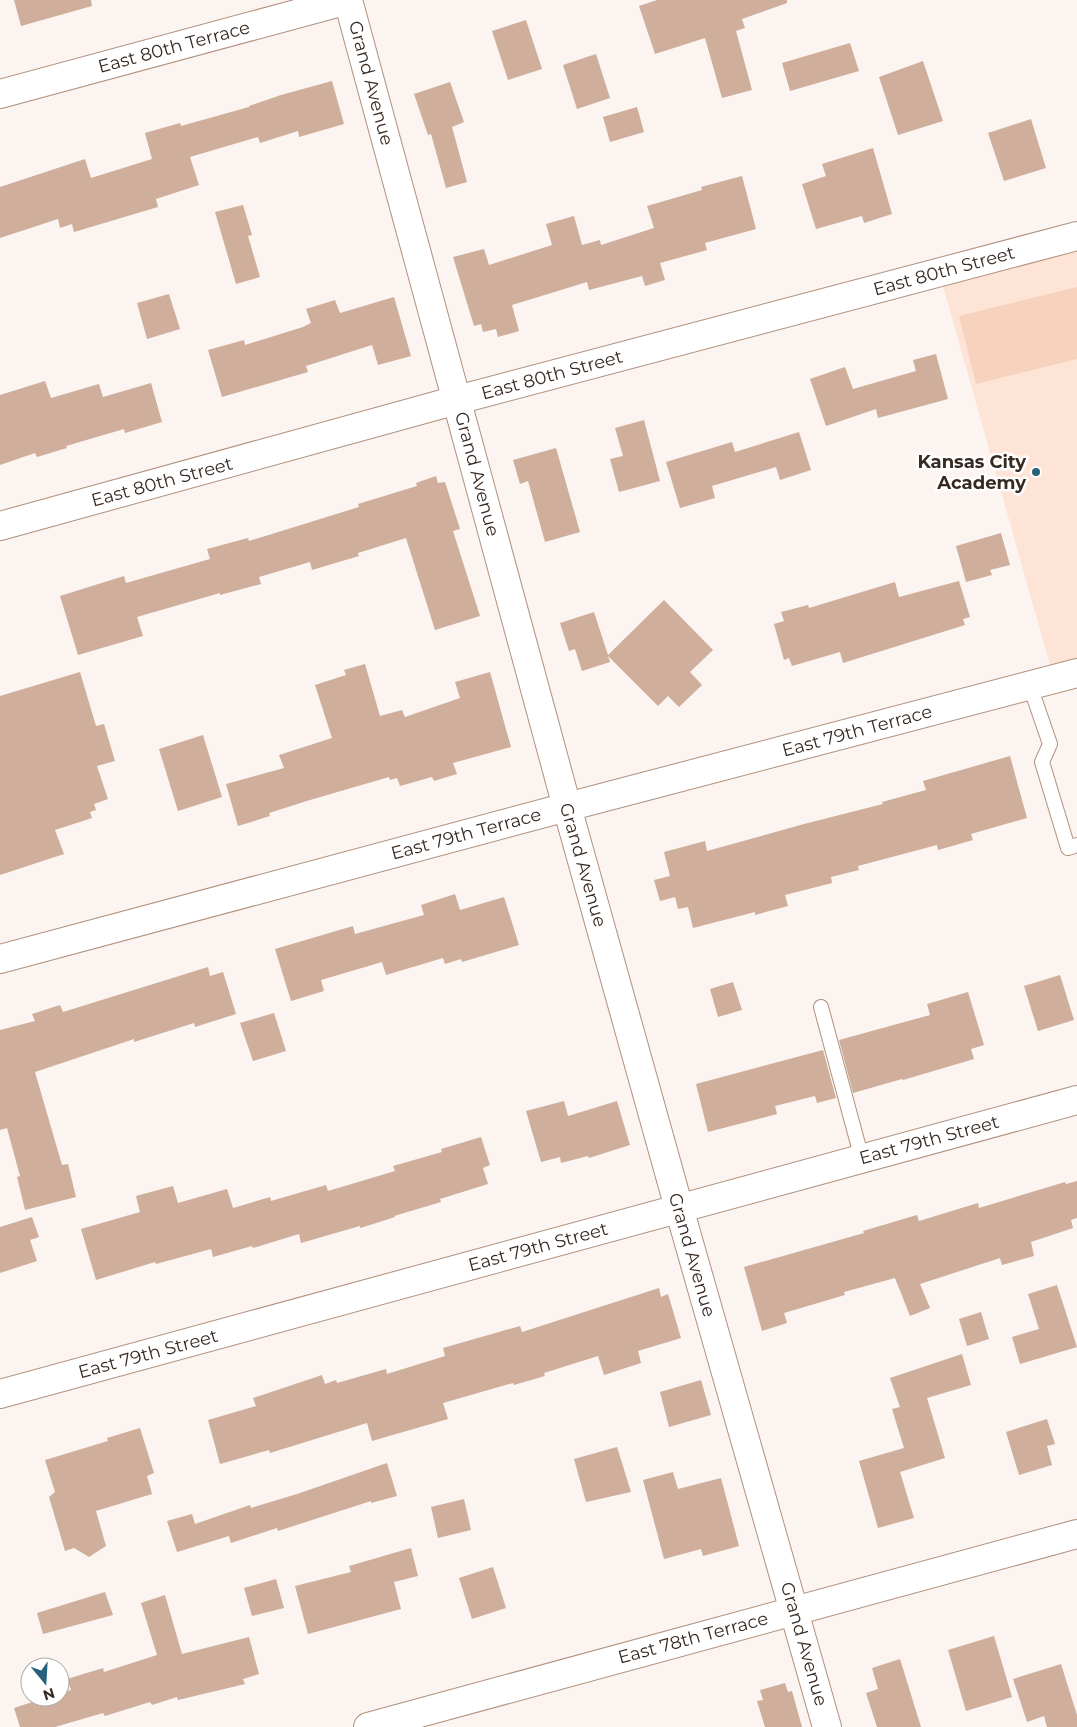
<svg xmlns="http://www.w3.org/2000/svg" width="1077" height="1727" viewBox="0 0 1077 1727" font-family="Montserrat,sans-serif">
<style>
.built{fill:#fee4d6}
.green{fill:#f7d2bd}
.building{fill:#cfae9b}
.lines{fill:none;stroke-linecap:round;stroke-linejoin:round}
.service-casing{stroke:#b0907d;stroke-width:16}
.minor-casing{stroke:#b0907d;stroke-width:30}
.tertiary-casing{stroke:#b0907d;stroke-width:30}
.service{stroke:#fff;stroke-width:14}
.minor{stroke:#fff;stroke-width:28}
.tertiary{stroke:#fff;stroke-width:28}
.poi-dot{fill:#28617b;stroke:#fff;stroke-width:2}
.labels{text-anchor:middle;stroke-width:5;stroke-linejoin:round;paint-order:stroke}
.street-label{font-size:18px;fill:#372a22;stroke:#fff}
.poi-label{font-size:18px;font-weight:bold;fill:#372a22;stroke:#fff;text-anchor:end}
</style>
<rect width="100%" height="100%" fill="#fbf4f0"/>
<!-- built -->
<path class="built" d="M 1077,244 L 1077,666 L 1052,672 L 941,279 Z"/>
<!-- green -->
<path class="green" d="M 1077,287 L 1077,359 L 976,384 L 959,316 Z"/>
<!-- building -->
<g class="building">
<path d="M 14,0 L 91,0 L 92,6 L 21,26 Z"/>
<path d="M 657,0 L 787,0 L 787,3 L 742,19 L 745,28 L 736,31 L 752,90 L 722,98 L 705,38 L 655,54 L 639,6 Z"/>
<path d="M 526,20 L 542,69 L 508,80 L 492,31 Z"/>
<path d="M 850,43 L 859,71 L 790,91 L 782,63 Z"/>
<path d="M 596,54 L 610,98 L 577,109 L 563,65 Z"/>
<path d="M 923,61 L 943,121 L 898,135 L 879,77 Z"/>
<path d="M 332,81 L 344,124 L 299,137 L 298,131 L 260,143 L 258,137 L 190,157 L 199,185 L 156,199 L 158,207 L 74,232 L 72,224 L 60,228 L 58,219 L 0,238 L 0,187 L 85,159 L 91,178 L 152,159 L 145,133 L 180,123 L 181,126 L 249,107 L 249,106 L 281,95 Z"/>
<path d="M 450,82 L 464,122 L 452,127 L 467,182 L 446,188 L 431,134 L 428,135 L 414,94 Z"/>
<path d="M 637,107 L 644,132 L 610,142 L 603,117 Z"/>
<path d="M 1031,119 L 1046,168 L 1004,181 L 988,133 Z"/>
<path d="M 873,148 L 892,214 L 864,223 L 862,216 L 816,229 L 802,184 L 826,176 L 822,164 Z"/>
<path d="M 742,176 L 756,229 L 705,243 L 707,250 L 660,263 L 665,280 L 645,286 L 642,276 L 589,290 L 587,282 L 512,305 L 519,331 L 498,337 L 496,329 L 483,332 L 481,324 L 474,326 L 453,257 L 484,249 L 489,265 L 552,245 L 546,224 L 574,216 L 582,245 L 600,240 L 601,245 L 654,228 L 647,206 L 702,190 L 701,187 Z"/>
<path d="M 243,205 L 252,235 L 248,236 L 260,277 L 236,284 L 215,212 Z"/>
<path d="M 169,294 L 180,329 L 147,339 L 137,303 Z"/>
<path d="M 394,297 L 411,356 L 378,365 L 372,345 L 306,366 L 308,372 L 222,397 L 208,350 L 244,340 L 245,345 L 303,327 L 311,323 L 306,309 L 335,300 L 340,313 Z"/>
<path d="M 936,354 L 948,399 L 878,418 L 876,409 L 826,426 L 810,379 L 845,367 L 853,389 L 916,371 L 913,360 Z"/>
<path d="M 45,381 L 51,398 L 99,384 L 103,397 L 151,383 L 162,422 L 125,433 L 124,429 L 66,446 L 67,448 L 37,457 L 35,453 L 0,465 L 0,395 Z"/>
<path d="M 644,420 L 660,481 L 619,492 L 610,459 L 623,456 L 615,428 Z"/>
<path d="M 799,432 L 811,470 L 780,480 L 776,467 L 712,486 L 715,498 L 680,508 L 666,462 L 732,442 L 735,452 Z"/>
<path d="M 556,448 L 580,532 L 545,542 L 528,481 L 520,484 L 513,460 Z"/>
<path d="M 436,476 L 438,483 L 445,482 L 460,529 L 453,531 L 480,616 L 435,630 L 406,538 L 358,553 L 359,556 L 312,570 L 310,562 L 259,577 L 261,584 L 220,595 L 220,593 L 137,617 L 143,636 L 78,655 L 60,596 L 124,576 L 126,583 L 210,559 L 207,549 L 248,538 L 249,541 L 359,507 L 358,504 L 417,486 L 416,483 Z"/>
<path d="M 1001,533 L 1010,565 L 990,570 L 992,575 L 966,582 L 956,546 Z"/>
<path d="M 959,581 L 970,617 L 963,619 L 965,625 L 843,663 L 840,652 L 792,666 L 789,658 L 784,660 L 774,624 L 784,621 L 781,612 L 808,605 L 809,608 L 895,582 L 899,597 Z"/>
<path d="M 664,600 L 713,650 L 690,672 L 702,685 L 679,707 L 668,696 L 658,706 L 608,656 L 610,662 L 582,671 L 575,649 L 569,651 L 560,623 L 594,612 L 608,655 Z"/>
<path d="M 365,664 L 380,716 L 402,710 L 405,717 L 460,698 L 455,682 L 490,672 L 511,747 L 453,763 L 457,774 L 434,781 L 432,777 L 400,786 L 397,778 L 390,780 L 389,777 L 310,800 L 269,813 L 270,816 L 238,826 L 226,784 L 284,768 L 279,755 L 332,738 L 315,685 L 346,675 L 344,670 Z"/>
<path d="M 80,672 L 96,726 L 104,724 L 115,761 L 97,766 L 108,799 L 94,804 L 96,810 L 90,812 L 92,818 L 55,830 L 64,854 L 0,875 L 0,696 Z"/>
<path d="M 203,735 L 222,797 L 178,811 L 159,749 Z"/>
<path d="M 1010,756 L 1027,818 L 971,834 L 973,840 L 938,850 L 937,845 L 858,866 L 859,870 L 831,877 L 832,883 L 785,895 L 788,906 L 755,915 L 755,912 L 693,928 L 688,907 L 678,909 L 675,897 L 660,901 L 654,880 L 670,876 L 664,852 L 705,841 L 707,851 L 804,824 L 883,804 L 882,802 L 926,790 L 923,781 Z"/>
<path d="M 455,894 L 460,910 L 504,897 L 519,945 L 462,962 L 461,959 L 445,964 L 443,958 L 386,975 L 382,962 L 321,980 L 324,991 L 291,1001 L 275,949 L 353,926 L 355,934 L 424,915 L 421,905 Z"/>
<path d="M 208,967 L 210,976 L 223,972 L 236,1014 L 195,1027 L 194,1023 L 134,1042 L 134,1039 L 35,1072 L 62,1165 L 68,1164 L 76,1197 L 25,1210 L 17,1177 L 20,1176 L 7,1128 L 0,1130 L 0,1030 L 35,1021 L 32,1014 L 60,1005 L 63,1012 Z"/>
<path d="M 1060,975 L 1074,1020 L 1038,1031 L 1024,986 Z"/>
<path d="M 733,982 L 742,1010 L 718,1017 L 710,989 Z"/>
<path d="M 968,992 L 984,1045 L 971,1049 L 974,1059 L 903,1080 L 902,1079 L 853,1093 L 839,1040 L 930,1015 L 927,1004 Z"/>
<path d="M 274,1013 L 286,1051 L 253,1061 L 240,1023 Z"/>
<path d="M 823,1050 L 836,1098 L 817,1103 L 815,1096 L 775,1106 L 777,1114 L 708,1132 L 696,1084 Z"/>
<path d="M 564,1101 L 568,1116 L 617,1101 L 630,1145 L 589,1158 L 588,1156 L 561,1163 L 560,1157 L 541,1162 L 526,1111 Z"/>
<path d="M 481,1137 L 490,1165 L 483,1168 L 488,1184 L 440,1199 L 441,1202 L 394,1216 L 395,1217 L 370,1225 L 360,1228 L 360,1226 L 301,1243 L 299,1234 L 253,1248 L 252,1246 L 213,1257 L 211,1249 L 156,1264 L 155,1262 L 96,1280 L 81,1229 L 140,1212 L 136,1196 L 173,1186 L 178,1203 L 227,1189 L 233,1208 L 270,1197 L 271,1201 L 326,1185 L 328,1191 L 395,1171 L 393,1166 L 442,1152 L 441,1149 Z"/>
<path d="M 1077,1181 L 1077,1218 L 1071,1220 L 1073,1228 L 1031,1242 L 1034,1256 L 1002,1265 L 1000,1258 L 920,1284 L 930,1308 L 910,1316 L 895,1278 L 844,1292 L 845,1295 L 784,1313 L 787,1323 L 762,1331 L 744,1267 L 864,1233 L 863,1231 L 917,1215 L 919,1221 L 978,1203 L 979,1208 L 1065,1182 L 1066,1184 Z"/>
<path d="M 32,1217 L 39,1237 L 30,1240 L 37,1261 L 0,1273 L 0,1227 Z"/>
<path d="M 1057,1285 L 1077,1347 L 1020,1364 L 1012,1337 L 1039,1329 L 1028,1294 Z"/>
<path d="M 659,1288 L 661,1297 L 668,1294 L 681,1338 L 638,1351 L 641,1363 L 604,1375 L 598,1356 L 544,1373 L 545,1376 L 514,1385 L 513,1383 L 443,1403 L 448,1419 L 372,1441 L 367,1423 L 270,1453 L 269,1450 L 220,1464 L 208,1420 L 256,1406 L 253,1398 L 322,1375 L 325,1384 L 336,1380 L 337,1383 L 386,1369 L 387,1374 L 445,1356 L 443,1348 L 520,1326 L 522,1332 Z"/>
<path d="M 981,1312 L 989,1339 L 967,1346 L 959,1319 Z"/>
<path d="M 962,1354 L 971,1385 L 927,1398 L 945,1458 L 900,1472 L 914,1518 L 878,1528 L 859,1461 L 904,1448 L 892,1409 L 900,1407 L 890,1378 Z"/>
<path d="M 701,1380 L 711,1415 L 669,1427 L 660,1392 Z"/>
<path d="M 1047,1419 L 1055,1444 L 1047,1446 L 1052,1465 L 1019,1475 L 1006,1432 Z"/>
<path d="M 140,1428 L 154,1473 L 147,1476 L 152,1494 L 96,1511 L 106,1546 L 89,1557 L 74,1548 L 65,1551 L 49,1497 L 55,1492 L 45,1460 L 108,1441 L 107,1438 Z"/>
<path d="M 617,1447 L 631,1492 L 586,1502 L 574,1459 Z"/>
<path d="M 387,1463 L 397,1496 L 371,1503 L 371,1501 L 278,1531 L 277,1528 L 231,1543 L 229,1536 L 177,1552 L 167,1521 L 192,1514 L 195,1524 L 250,1505 L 251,1508 L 297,1494 Z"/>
<path d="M 673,1472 L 678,1489 L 721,1478 L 739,1546 L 703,1556 L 701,1549 L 664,1559 L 643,1480 Z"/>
<path d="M 464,1499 L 471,1530 L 438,1538 L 431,1507 Z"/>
<path d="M 411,1548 L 418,1576 L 394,1582 L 401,1609 L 308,1634 L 295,1586 L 351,1572 L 349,1566 Z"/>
<path d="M 493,1567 L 506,1608 L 472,1619 L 459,1578 Z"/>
<path d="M 276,1579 L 284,1608 L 252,1616 L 244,1588 Z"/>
<path d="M 105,1592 L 113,1615 L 43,1634 L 37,1613 Z"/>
<path d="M 165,1595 L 182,1654 L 249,1637 L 259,1674 L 243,1679 L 245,1684 L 178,1700 L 177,1697 L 152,1705 L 150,1702 L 105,1716 L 103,1713 L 55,1727 L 20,1727 L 14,1708 L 48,1697 L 60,1697 L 60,1693 L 71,1690 L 67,1679 L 103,1668 L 104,1672 L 157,1655 L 141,1603 Z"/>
<path d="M 994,1636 L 1012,1697 L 966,1711 L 948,1650 Z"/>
<path d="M 900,1659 L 921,1727 L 877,1727 L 866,1693 L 878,1689 L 872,1668 Z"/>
<path d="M 1061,1664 L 1077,1715 L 1077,1727 L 1047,1727 L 1044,1716 L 1027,1722 L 1013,1679 Z"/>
<path d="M 785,1683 L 788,1692 L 792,1691 L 802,1727 L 765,1727 L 757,1701 L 763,1700 L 760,1690 Z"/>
</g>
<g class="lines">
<defs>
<g id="service">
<path d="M 1030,686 L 1050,744 L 1042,762 L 1068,848 L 1077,845"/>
<path d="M 821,1007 L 862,1159"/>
</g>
<g id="minor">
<path d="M 348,0 L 567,807 L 679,1208 L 827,1727"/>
<path d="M 0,94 L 348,0"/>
<path d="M 0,526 L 457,400 L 1077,236"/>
<path d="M 0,959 L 567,807 L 1077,673"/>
<path d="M 368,1727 L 1077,1534"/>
</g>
<path id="tertiary" d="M 0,1394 L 1077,1100"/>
</defs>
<!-- service casing -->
<use href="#service" class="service-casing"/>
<!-- minor casing -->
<use href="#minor" class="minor-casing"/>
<!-- tertiary casing -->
<use href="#tertiary" class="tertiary-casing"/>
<!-- service -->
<use href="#service" class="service"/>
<!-- minor -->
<use href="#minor" class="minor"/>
<!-- tertiary -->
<use href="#tertiary" class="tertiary"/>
</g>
<!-- markers -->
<circle class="poi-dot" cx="1036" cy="472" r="5"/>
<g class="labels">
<!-- street labels -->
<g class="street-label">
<text transform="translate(174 47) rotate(-15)" y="6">East 80th Terrace</text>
<text transform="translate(371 83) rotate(75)" y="6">Grand Avenue</text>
<text transform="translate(944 271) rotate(-15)" y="6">East 80th Street</text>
<text transform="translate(552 375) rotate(-15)" y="6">East 80th Street</text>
<text transform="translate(477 474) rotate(75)" y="6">Grand Avenue</text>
<text transform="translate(162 482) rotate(-15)" y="6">East 80th Street</text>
<text transform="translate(857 731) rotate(-15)" y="6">East 79th Terrace</text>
<text transform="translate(466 834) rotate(-15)" y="6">East 79th Terrace</text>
<text transform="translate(583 865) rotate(74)" y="6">Grand Avenue</text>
<text transform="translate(929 1140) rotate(-15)" y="6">East 79th Street</text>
<text transform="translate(538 1247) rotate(-15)" y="6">East 79th Street</text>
<text transform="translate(692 1255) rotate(74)" y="6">Grand Avenue</text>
<text transform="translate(148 1354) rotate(-15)" y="6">East 79th Street</text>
<text transform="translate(693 1638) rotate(-15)" y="6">East 78th Terrace</text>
<text transform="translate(804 1644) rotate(74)" y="6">Grand Avenue</text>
</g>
<!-- poi labels -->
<g class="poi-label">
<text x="1026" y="468">Kansas City<tspan x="1026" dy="21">Academy</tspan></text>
</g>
</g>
<!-- north arrow -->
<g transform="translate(45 1682) rotate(162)"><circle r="24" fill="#ffffff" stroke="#afaaa7"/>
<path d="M0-4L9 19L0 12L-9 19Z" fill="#28617b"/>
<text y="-8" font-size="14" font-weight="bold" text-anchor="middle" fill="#372a22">N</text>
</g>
</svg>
